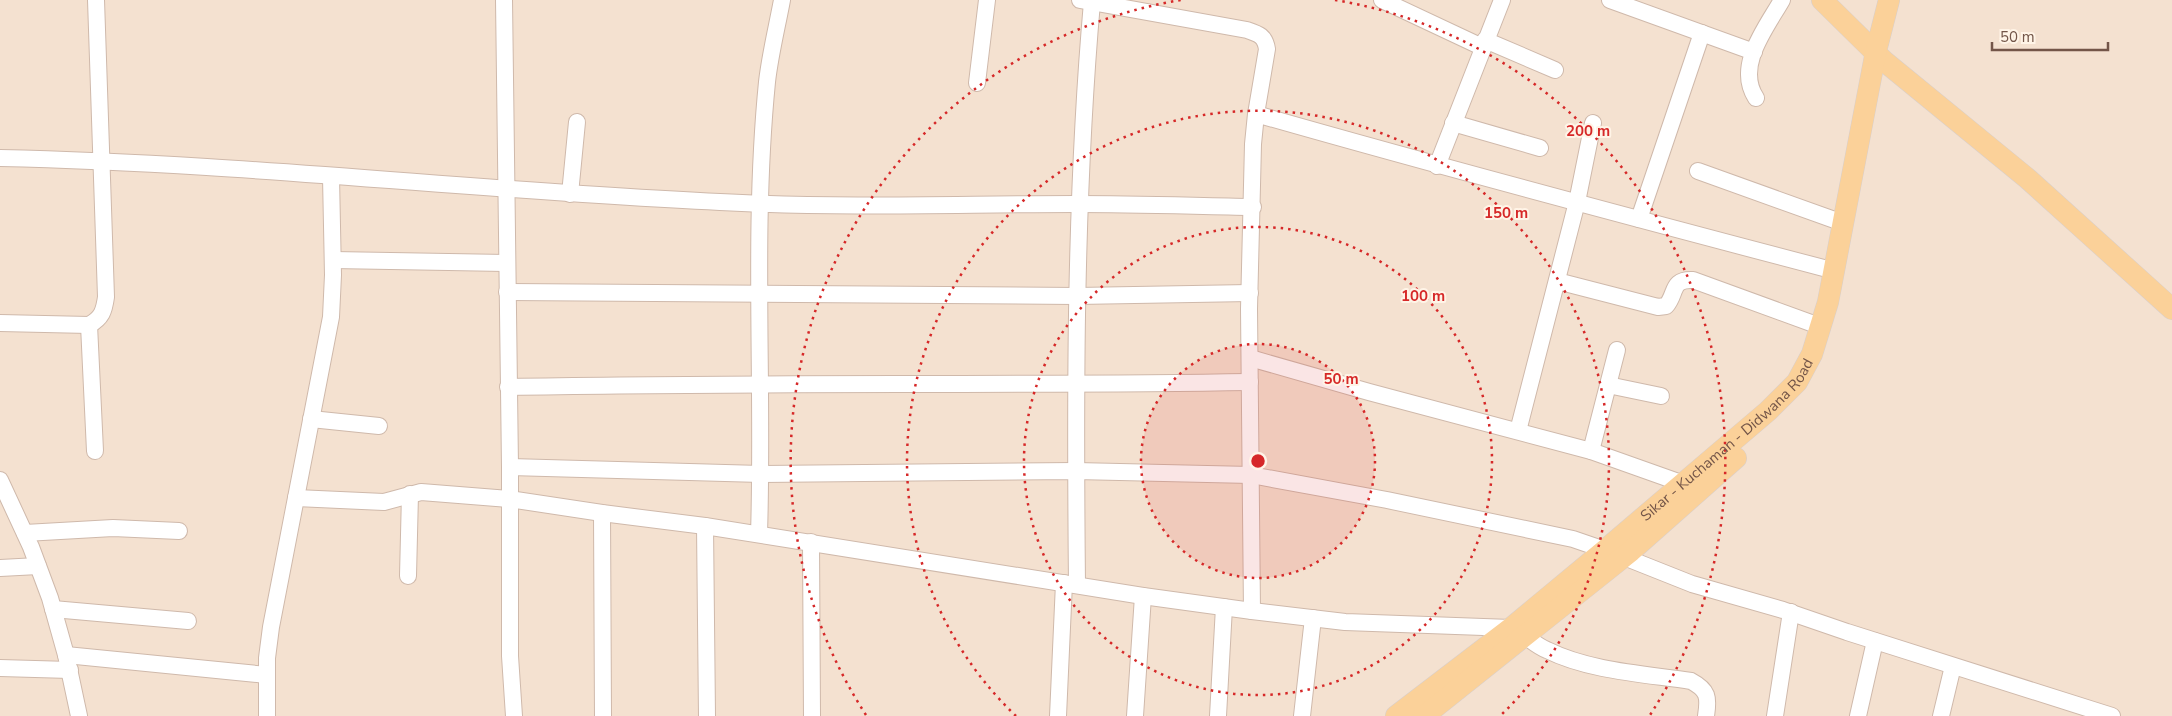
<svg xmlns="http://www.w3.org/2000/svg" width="2172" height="716" viewBox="0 0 2172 716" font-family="'Nunito Sans',sans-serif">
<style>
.residential{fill:#f4e1d0}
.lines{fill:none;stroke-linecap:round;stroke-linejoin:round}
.minor-casing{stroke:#cfb9ab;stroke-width:18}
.major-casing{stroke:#d8cfcc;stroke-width:22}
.minor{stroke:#fff;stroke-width:16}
.major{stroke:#fbd199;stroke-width:21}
.ring{fill:none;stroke:#d62828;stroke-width:2.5;stroke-dasharray:2.5 5}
.labels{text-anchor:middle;stroke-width:4;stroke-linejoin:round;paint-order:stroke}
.street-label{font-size:15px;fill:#735548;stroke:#fff4e7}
.centre{fill:#d62828;stroke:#fff4e7;stroke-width:2.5}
.ring-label{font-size:15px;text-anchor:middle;font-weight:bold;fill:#d62828;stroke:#fff4e7;stroke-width:4;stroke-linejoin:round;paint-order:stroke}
</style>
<rect width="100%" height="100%" fill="#fcf0e1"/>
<!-- residential -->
<rect class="residential" x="0" y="0" width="2172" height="716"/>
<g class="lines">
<defs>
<g id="minor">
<path d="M 504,0 L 510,467 L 510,656 L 514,716"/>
<path d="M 1080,0 L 1247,30 C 1259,34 1265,36 1267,49 L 1256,114 L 1253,144 L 1249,309 L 1252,611"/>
<path d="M 1382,0 L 1482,47"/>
<path d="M 1610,0 L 1754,52"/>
<path d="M 1485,40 L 1555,70"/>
<path d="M 977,83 L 987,0"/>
<path d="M 1756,98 C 1735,66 1766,28 1782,0"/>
<path d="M 1256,114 C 1448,169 1641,220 1835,271"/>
<path d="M 1453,123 L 1540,148"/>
<path d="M 0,158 C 248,163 495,193 742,203 C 853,208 965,204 1076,204 C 1135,204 1194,206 1253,207"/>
<path d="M 1437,166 L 1502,0"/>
<path d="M 1698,171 L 1843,223"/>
<path d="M 570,194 L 577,122"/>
<path d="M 1639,219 L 1702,33"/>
<path d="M 333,260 L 506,263"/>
<path d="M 1557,281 L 1658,307 L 1666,306 C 1677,294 1670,279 1693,280 L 1822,327"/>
<path d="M 507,292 L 1077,296 L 1250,293"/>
<path d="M 0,323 L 89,325 C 102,318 104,311 106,297 L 96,0"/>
<path d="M 89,325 L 95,451"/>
<path d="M 1250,358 L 1369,392 L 1591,451 L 1684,484"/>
<path d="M 1608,385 L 1661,396"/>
<path d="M 508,387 C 755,382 1002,386 1250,382"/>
<path d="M 311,419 L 379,426"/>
<path d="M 1518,431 L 1577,202 L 1593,123"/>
<path d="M 1591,451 L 1617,350"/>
<path d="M 510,467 L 761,474 L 1076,471 L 1251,475 L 1387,500 L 1573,539 L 1605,550"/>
<path d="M 0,480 L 31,547 L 50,598 L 66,655 L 79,716"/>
<path d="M 296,498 L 384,502 L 421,492 L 509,499 L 602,513 L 705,526 L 1143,596 L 1252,611 L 1345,622 L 1511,628"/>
<path d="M 602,513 L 603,716"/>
<path d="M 705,526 L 707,716"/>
<path d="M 25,533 L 113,528 L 179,531"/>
<path d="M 759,534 C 764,383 752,233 767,82 C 770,55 777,27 782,0"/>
<path d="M 811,542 L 812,716"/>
<path d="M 1624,557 L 1692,584 L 1783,610 L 1847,632 L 2112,716"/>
<path d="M 0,568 L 38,566"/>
<path d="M 408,576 L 410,494"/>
<path d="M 1077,585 C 1075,390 1075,196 1092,2"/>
<path d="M 53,609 L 188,621"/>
<path d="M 1525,636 C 1532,641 1539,647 1547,650 C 1589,671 1645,674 1691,681 C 1708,690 1709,697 1706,716"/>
<path d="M 66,655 L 267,675"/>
<path d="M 0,668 L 70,670"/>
<path d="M 267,716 L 267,658 L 271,627 L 331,317 L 333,275 L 331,177"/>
<path d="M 1058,716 L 1064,583"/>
<path d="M 1135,716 L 1143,596"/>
<path d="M 1218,716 L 1224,607"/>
<path d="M 1302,716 L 1313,618"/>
<path d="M 1775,716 L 1791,612"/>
<path d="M 1858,716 L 1875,641"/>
<path d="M 1941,716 L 1953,666"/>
</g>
<g id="major">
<path d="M 1822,0 L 1884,61 L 2028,179 L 2172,309"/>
<path id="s1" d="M 1396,716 L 1511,628 L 1605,550 L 1768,411 L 1797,382 L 1812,354 L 1828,302 L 1876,51 L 1889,0"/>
<path d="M 1424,716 L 1631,551 L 1736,458"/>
</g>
</defs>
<!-- minor casing -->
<use href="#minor" class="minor-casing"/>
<!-- major casing -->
<use href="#major" class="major-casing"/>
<!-- minor -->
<use href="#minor" class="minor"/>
<!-- major -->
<use href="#major" class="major"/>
</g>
<!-- distance rings -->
<circle cx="1258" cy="461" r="117" fill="#d62828" fill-opacity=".12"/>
<g class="ring">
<circle cx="1258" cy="461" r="117"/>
<circle cx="1258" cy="461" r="234"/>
<path d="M1016 716A351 351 0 1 1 1500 716"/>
<path d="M866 715A467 467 0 0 1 1181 0M1335 0A467 467 0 0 1 1650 715"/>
</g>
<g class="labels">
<!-- street labels -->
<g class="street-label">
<text dy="5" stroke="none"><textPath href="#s1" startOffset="432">Sikar - Kuchaman - Didwana Road</textPath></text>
</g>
</g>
<circle cx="1258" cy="461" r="8" class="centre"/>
<g class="ring-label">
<text x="1588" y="136">200 m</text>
<text x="1506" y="218">150 m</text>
<text x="1423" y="301">100 m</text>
<text x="1341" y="384">50 m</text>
</g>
<!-- scale -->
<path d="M1992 42v8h116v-8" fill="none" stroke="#735548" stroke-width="2.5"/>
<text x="2000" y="42" font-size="15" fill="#735548" stroke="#fff4e7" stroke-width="4" paint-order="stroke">50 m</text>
</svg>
